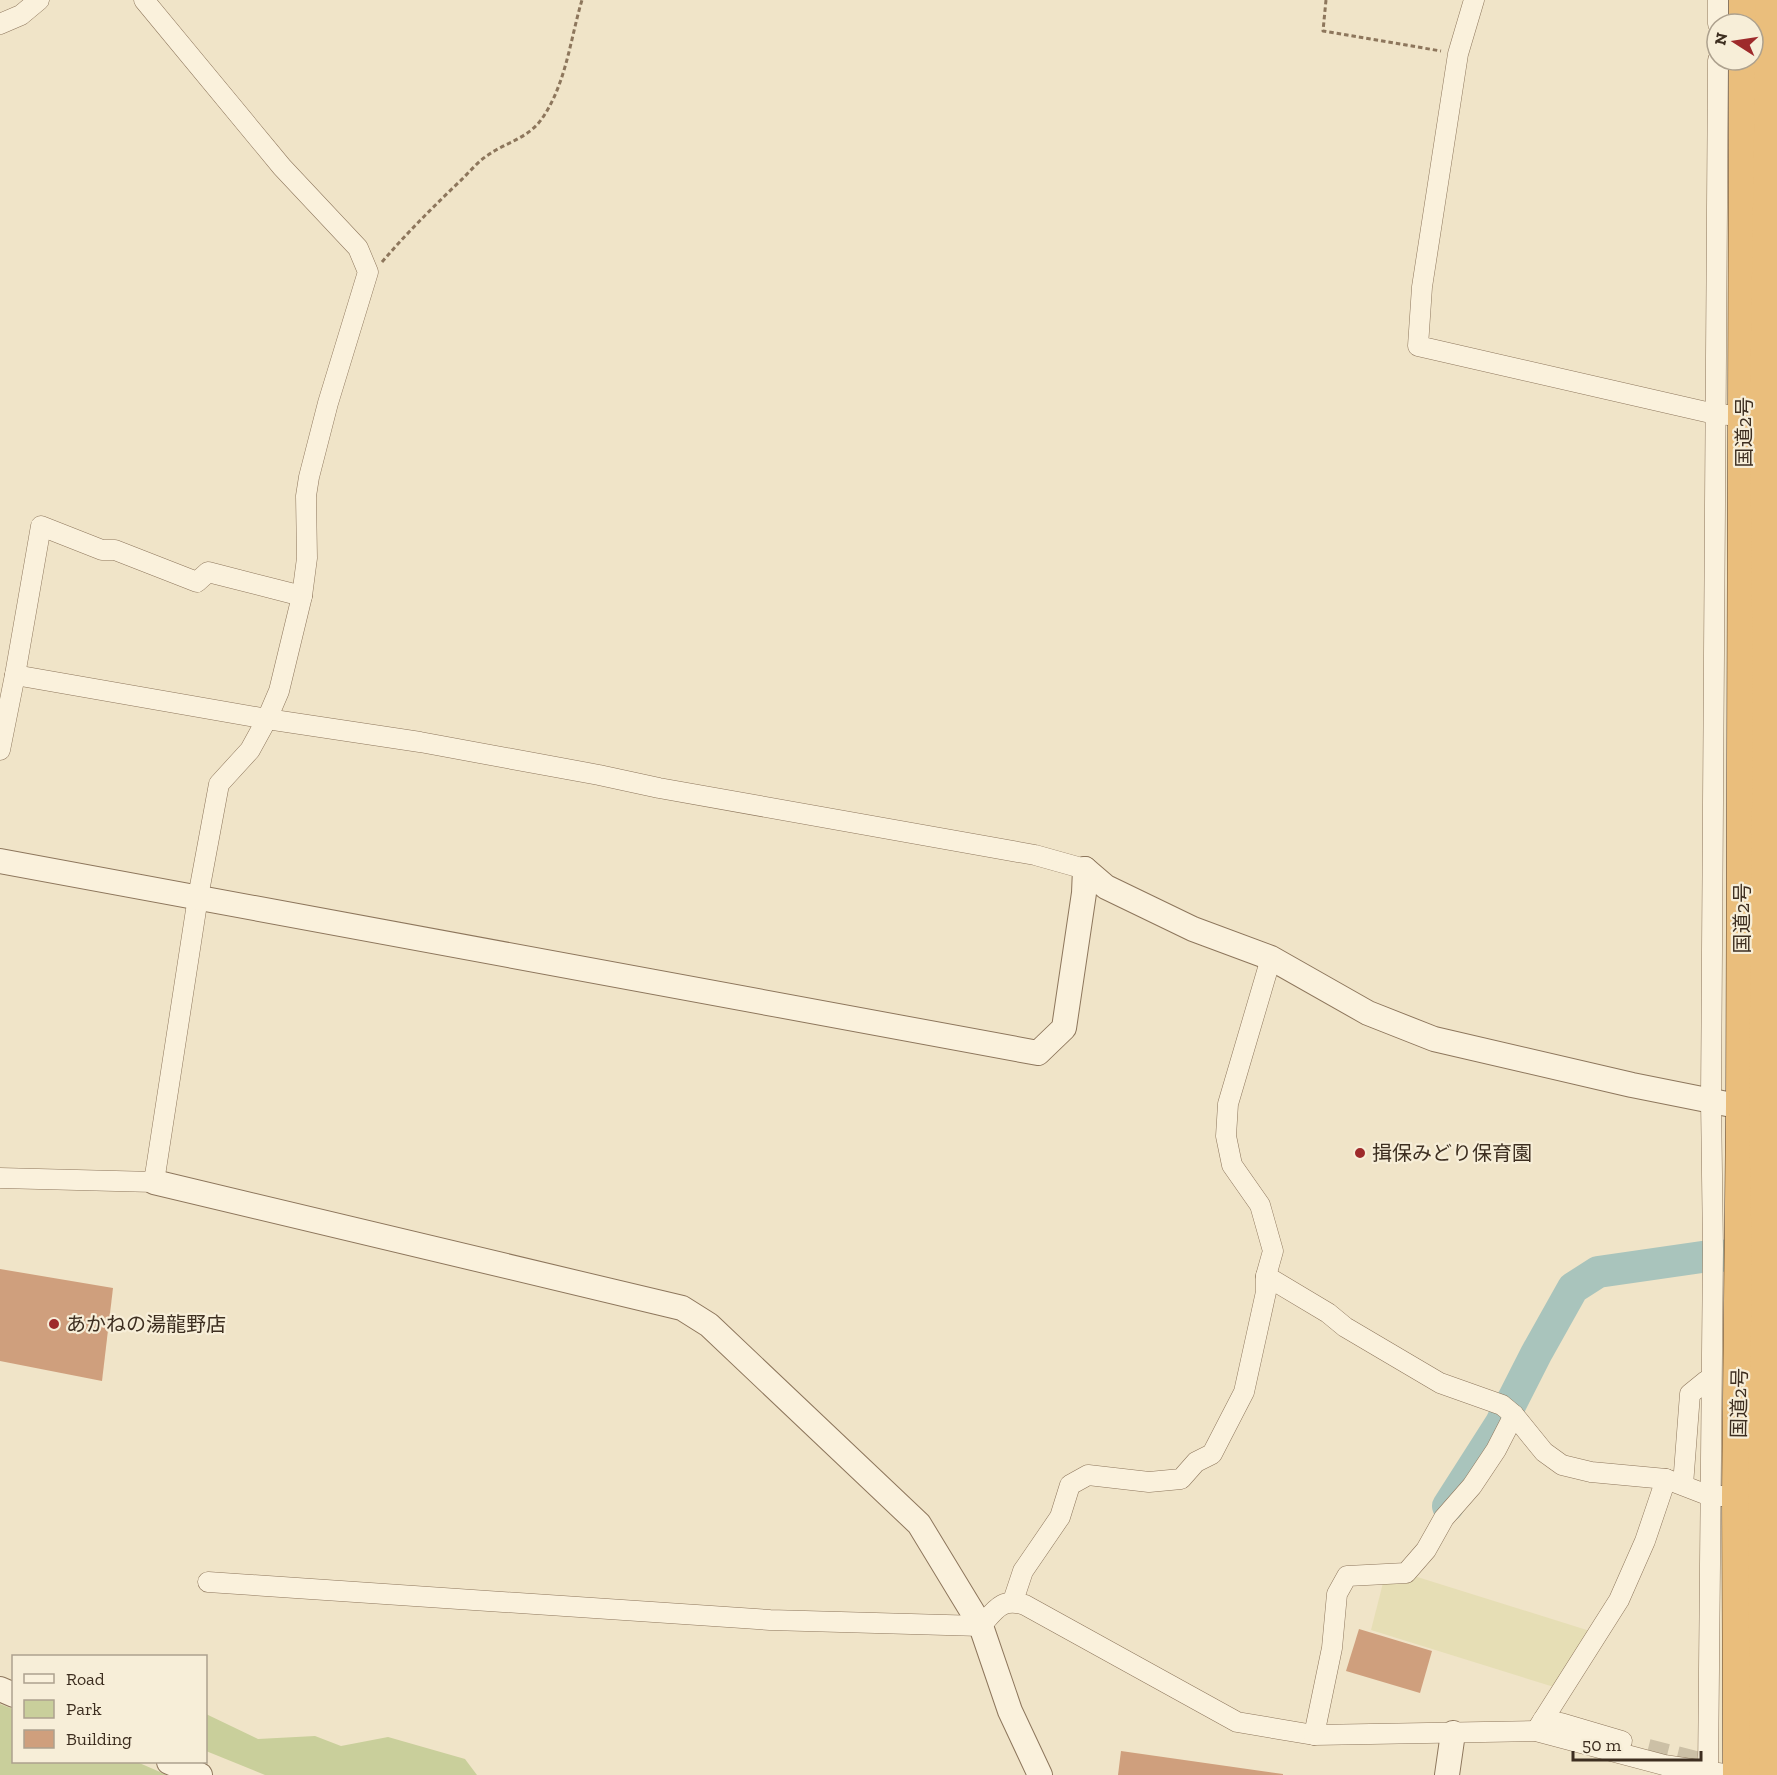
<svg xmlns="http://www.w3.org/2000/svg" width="1777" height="1775" viewBox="0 0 1777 1775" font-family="'Zilla Slab','Noto Sans JP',serif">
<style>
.farmland{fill:#e6deb5}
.green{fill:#c9cf9b}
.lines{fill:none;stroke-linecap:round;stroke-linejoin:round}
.river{stroke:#a9c4bc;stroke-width:32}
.building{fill:#cf9f7d}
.minor-tunnel{stroke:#ccc0a6;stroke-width:20;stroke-dasharray:20 10;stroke-linecap:butt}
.minor-casing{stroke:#8d765c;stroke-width:21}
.tertiary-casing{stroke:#8d765c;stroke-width:26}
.trunk-casing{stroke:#5b4430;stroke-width:33}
.path{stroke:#8d765c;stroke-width:3;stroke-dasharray:4.5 3;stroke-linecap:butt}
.minor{stroke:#faf1dc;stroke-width:20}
.tertiary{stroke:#faf1dc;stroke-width:24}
.trunk{stroke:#eabe7c;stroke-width:32}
.poi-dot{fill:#9e2a2b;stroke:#f7eed8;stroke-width:2}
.labels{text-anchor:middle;stroke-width:4.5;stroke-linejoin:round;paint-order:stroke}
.street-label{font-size:20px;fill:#3d2e20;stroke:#f7eed8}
.poi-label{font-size:20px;fill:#3d2e20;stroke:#f7eed8;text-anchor:start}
</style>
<rect width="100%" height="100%" fill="#f0e4c8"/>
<!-- farmland -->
<path class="farmland" d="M 1411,1575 L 1590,1631 L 1554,1687 L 1371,1630 L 1384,1579 Z"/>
<!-- green -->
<g class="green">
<path d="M 0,1704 L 13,1709 L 14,1762 L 137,1762 L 167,1775 L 0,1775 Z"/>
<path d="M 206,1714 L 258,1739 L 315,1736 L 341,1746 L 388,1737 L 465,1759 L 477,1775 L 265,1775 L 206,1751 Z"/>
</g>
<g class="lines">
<!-- river -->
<path class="river" d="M 1448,1506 L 1501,1423 L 1536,1354 L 1573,1288 L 1598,1272 L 1702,1257 L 1768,1253"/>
</g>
<!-- building -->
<g class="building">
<path d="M 0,1269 L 113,1288 L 102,1381 L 0,1361 Z"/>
<path d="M 1359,1629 L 1432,1651 L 1420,1693 L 1346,1671 Z"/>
<path d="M 1121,1751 L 1283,1774 L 1283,1775 L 1118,1775 Z"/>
</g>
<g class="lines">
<!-- minor-tunnel -->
<path class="minor-tunnel" d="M 1648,1749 L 1712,1765"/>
<defs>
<g id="minor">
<path d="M 1474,0 L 1458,54 L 1422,287 L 1418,346 L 1715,414 L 1729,415"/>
<path d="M 0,24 L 21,15 L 39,0"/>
<path d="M 1718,24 L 1718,0"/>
<path d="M 15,675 L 267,719 L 420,742 L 599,775 L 659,788 L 1035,855 L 1085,869"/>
<path d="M 0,750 L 15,675 L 41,526 L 102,550 L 115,550 L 197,582 L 208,572 L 302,596"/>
<path d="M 0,1178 L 154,1182 L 198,897 L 219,784 L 250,750 L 267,719 L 279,691 L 302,596 L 307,558 L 306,496 L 309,477 L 328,403 L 368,272 L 358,248 L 282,167 L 144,0"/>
<path d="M 1266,1276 L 1328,1313 L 1345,1327 L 1440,1383 L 1502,1405 L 1514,1415 L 1544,1452 L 1562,1465 L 1591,1472 L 1666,1479 L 1710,1496 L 1723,1496"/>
<path d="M 1683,1485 L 1690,1394 L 1706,1381"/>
<path d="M 208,1582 L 770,1620 L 981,1626 C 995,1610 1002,1597 1025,1605 L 1237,1722 L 1314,1735 L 1536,1731 L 1664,1765 L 1731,1775"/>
<path d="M 1013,1601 L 1023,1571 L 1060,1517 L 1070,1485 L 1088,1475 L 1149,1482 L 1181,1479 L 1196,1462 L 1212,1454 L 1244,1392 L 1266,1292 L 1266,1276 L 1273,1251 L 1260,1205 L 1232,1165 L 1226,1136 L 1228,1104 L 1271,958"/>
<path d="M 1543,1720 L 1561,1723 L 1622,1741"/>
<path d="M 1536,1731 L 1619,1600 L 1645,1541 L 1666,1479"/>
<path d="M 1314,1735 L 1332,1648 L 1337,1594 L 1347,1576 L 1406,1573 L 1426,1550 L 1444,1518 L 1472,1486 L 1496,1450 L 1514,1415"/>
<path d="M 1708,1775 L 1713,1249 L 1711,1100 L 1718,60"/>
</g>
<g id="tertiary">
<path d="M 0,861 L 1038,1053 L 1064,1028 L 1084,893 L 1085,869"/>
<path d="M 1085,869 L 1106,887 L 1193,929 L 1271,958 L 1368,1013 L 1434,1039 L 1632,1085 L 1757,1110"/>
<path d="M 154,1182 L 682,1308 L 709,1325 L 919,1524 L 981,1626 L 1010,1711 L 1040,1775"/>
<path d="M 0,1689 L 14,1695"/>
<path d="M 169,1762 L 200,1775"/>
<path d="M 1447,1775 L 1453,1733"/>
</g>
<g id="trunk">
<path d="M 1745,24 L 1745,0"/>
<path d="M 1739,1775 L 1738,1496 L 1742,1106 L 1745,60"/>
<path d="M 1766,1775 L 1764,1490 L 1768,1269 L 1765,1112 L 1769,706 L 1766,412 L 1772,0"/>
</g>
</defs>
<!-- minor casing -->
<use href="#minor" class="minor-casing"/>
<!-- tertiary casing -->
<use href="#tertiary" class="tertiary-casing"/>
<!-- trunk casing -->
<use href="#trunk" class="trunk-casing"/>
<!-- path -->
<g class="path">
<path d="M 1326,0 L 1323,31 L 1441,51"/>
<path d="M 382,262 C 406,234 431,209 458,183 C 468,174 477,162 488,155 C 505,143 528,138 541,120 C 566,85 570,40 582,0"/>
</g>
<!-- minor -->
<use href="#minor" class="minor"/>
<!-- tertiary -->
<use href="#tertiary" class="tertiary"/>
<!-- trunk -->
<use href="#trunk" class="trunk"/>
</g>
<!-- markers -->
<g class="poi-dot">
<circle cx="1360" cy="1153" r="6"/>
<circle cx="54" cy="1324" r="6"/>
</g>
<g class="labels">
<!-- street labels -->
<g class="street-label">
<text transform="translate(1744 432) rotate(-90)" y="7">国道2号</text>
<text transform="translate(1742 918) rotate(-90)" y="7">国道2号</text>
<text transform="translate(1739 1403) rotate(-89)" y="7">国道2号</text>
</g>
<!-- poi labels -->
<g class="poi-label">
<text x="1372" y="1160">揖保みどり保育園</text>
<text x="66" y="1331">あかねの湯龍野店</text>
</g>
</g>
<!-- legend -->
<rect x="12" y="1655" width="195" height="108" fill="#f7eed8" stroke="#ada18e" stroke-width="1.5"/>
<rect x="24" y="1674" width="30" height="9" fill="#faf1dc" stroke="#ada18e" stroke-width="1.5"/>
<text x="66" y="1685" font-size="18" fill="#3d2e20">Road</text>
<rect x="24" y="1700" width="30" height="18" fill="#c9cf9b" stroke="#ada18e" stroke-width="1.5"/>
<text x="66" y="1715" font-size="18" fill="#3d2e20">Park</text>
<rect x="24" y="1730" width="30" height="18" fill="#cf9f7d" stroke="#ada18e" stroke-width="1.5"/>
<text x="66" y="1745" font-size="18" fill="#3d2e20">Building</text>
<!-- north arrow -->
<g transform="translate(1735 42) rotate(282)"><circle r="28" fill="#f7eed8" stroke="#ada18e" stroke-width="1.5"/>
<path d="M0-4.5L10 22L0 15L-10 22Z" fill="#9e2a2b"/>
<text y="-9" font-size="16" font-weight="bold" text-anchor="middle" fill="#3d2e20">N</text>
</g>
<!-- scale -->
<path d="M1573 1751v9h128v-9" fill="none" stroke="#3d2e20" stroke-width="3"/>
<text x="1582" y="1751" font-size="18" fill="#3d2e20" stroke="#f7eed8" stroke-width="4.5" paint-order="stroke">50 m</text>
</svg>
